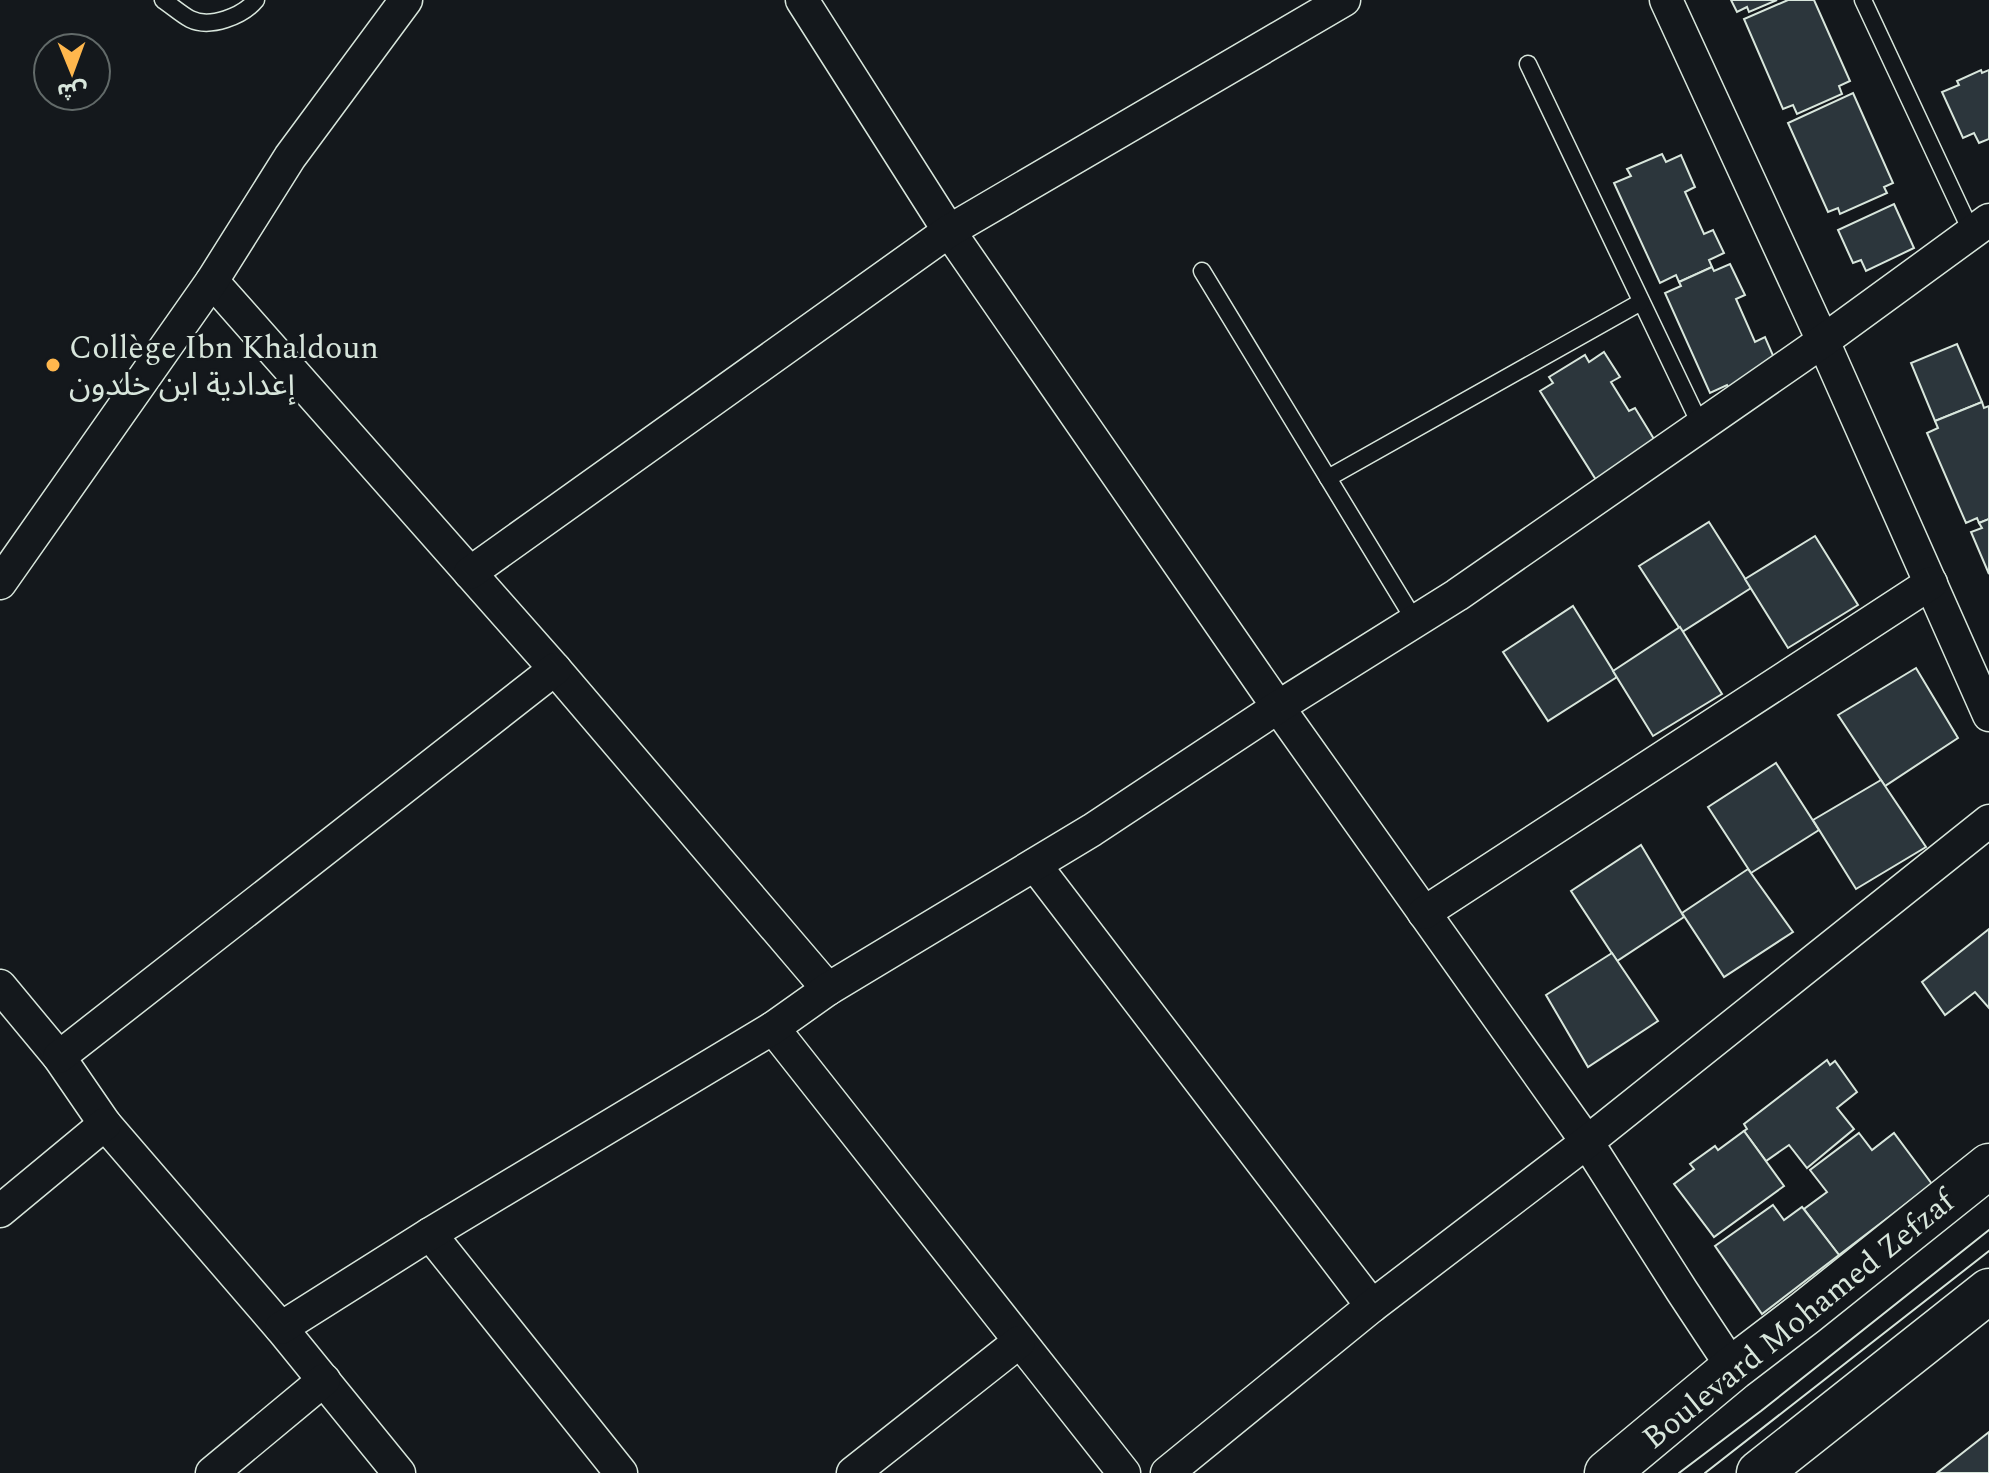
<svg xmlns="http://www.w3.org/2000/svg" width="1989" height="1473" viewBox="0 0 1989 1473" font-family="Spectral,'Noto Sans Arabic',serif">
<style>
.building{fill:#2c363c;stroke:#d8e6dc;stroke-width:2}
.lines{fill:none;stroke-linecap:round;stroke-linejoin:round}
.service-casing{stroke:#d8e6dc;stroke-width:19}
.minor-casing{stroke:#d8e6dc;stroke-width:35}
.primary-casing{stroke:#d8e6dc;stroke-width:47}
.service{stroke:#14181c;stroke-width:16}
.minor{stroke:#14181c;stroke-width:32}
.primary{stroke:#14181c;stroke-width:44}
.tram{stroke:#d8e6dc;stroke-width:2}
.poi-dot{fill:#ffb74d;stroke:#14181c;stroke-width:3}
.labels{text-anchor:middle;stroke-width:6;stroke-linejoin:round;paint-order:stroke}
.poi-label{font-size:32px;fill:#d8e6dc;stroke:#14181c;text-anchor:start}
.street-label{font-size:32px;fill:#d8e6dc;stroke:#14181c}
</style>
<rect width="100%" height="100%" fill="#14181c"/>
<!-- building -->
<g class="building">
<path d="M 1731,0 L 1777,0 L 1749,12 L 1747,7 L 1737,12 Z"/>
<path d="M 1788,0 L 1814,0 L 1850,81 L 1839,86 L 1842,94 L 1797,114 L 1793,105 L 1783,109 L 1744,19 Z"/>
<path d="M 1981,70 L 1982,73 L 1989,70 L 1989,139 L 1979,143 L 1974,133 L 1963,138 L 1942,92 L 1959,85 L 1957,81 Z"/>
<path d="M 1853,93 L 1893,183 L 1884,187 L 1887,193 L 1840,214 L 1838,208 L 1828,212 L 1788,123 Z"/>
<path d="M 1662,154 L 1666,162 L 1681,155 L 1695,187 L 1685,192 L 1704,234 L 1713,230 L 1724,253 L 1709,260 L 1712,267 L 1679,282 L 1676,275 L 1660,283 L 1614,183 L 1631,176 L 1627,169 Z"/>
<path d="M 1894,204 L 1914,248 L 1866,271 L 1861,260 L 1853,263 L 1838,230 Z"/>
<path d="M 1730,264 L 1745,295 L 1736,299 L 1755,342 L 1765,337 L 1775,360 L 1729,389 L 1727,385 L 1710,393 L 1665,293 L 1681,286 L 1679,282 L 1712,267 L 1714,271 Z"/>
<path d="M 1957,344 L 1982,402 L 1935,421 L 1911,363 Z"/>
<path d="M 1604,352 L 1620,377 L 1611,382 L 1629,411 L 1635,408 L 1657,444 L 1598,483 L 1540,391 L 1553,383 L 1549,377 L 1585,355 L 1589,362 Z"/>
<path d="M 1982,402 L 1984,408 L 1989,406 L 1989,519 L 1979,523 L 1977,518 L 1966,523 L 1927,433 L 1938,428 L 1935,421 Z"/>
<path d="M 1989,519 L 1989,574 L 1971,532 L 1982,528 L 1979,523 Z"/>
<path d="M 1709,522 L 1751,588 L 1682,632 L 1639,566 Z"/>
<path d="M 1815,536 L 1858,605 L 1788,648 L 1745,579 Z"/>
<path d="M 1573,606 L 1617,677 L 1548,721 L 1503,652 Z"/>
<path d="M 1680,627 L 1722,694 L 1653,736 L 1613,671 Z"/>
<path d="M 1916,668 L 1958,738 L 1885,786 L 1838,715 Z"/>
<path d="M 1776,763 L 1819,830 L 1751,873 L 1708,807 Z"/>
<path d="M 1881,780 L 1926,847 L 1856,889 L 1813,820 Z"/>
<path d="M 1641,845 L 1684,917 L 1617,961 L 1571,891 Z"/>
<path d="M 1748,869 L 1793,932 L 1724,977 L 1682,913 Z"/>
<path d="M 1989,929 L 1989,1008 L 1975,992 L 1945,1015 L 1922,982 Z"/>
<path d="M 1612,953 L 1658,1021 L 1588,1067 L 1546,995 Z"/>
<path d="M 1827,1060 L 1830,1065 L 1835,1061 L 1857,1092 L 1837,1108 L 1854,1129 L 1807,1168 L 1789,1145 L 1766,1161 L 1744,1131 L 1747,1129 L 1744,1124 Z"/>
<path d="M 1744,1131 L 1784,1186 L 1714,1237 L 1674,1184 L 1694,1169 L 1690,1164 L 1715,1146 L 1718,1150 Z"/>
<path d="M 1859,1133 L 1872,1150 L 1894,1133 L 1932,1184 L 1839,1255 L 1804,1209 L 1827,1192 L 1810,1170 Z"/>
<path d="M 1773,1205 L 1784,1220 L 1802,1207 L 1839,1255 L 1762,1314 L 1715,1246 Z"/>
<path d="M 1989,1432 L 1989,1473 L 1937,1473 Z"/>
</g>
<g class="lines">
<defs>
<g id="service">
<path d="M 163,0 C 172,6 181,14 190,19 C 210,29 243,16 256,0"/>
<path d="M 1863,0 L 1972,233"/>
<path d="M 1528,64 L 1701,426"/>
<path d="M 1202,271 L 1415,621"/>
<path d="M 1328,478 L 1641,302"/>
</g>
<g id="minor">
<path d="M 802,0 L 949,231 L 1278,707 L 1587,1142 L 1682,1291 L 1733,1368"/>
<path d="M 1666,0 L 1823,341 L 1989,715"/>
<path d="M 212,281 L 555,669 L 828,989"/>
<path d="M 470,573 L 949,231 L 1344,0"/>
<path d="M 0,583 L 212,281 L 290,157 L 406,0"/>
<path d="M 1035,865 L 1372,1306"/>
<path d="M 1424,913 L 1931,583"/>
<path d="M 0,986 L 59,1057 L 105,1124 L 281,1328 L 399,1473"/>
<path d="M 773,1028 L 1124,1473"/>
<path d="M 59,1057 L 555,669"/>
<path d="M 0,1211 L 105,1124"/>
<path d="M 430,1234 L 621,1473"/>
<path d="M 281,1328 L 430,1234 L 773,1028 L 828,989 L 1092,830 L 1278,707 L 1457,595 L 1823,341 L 1989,220"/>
<path d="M 212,1473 L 324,1380"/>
<path d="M 853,1473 L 1019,1342"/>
<path d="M 1167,1473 L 1372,1306 L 1587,1142 L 1989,821"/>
</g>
<g id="primary">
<path d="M 1607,1473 L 1733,1368 L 1805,1313 L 1989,1166"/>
<path d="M 1759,1473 L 1989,1291"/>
</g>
</defs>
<!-- service casing -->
<use href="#service" class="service-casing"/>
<!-- minor casing -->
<use href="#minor" class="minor-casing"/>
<!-- primary casing -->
<use href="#primary" class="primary-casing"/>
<!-- service -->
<use href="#service" class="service"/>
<!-- minor -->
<use href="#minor" class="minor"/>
<!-- primary -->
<use href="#primary" class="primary"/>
<!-- tram -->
<g class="tram">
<path d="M 1679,1473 L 1761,1411 L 1989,1230"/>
<path d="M 1705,1473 L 1989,1251"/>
</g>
</g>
<!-- markers -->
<circle class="poi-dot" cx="53" cy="365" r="8"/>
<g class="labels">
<!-- poi labels -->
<g class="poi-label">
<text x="69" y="358">Collège Ibn Khaldoun<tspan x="69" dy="37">إعدادية ابن خلدون</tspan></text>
</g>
<!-- street labels -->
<g class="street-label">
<text transform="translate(1798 1319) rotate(-39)" y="11">Boulevard Mohamed Zefzaf</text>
</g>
</g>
<!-- north arrow -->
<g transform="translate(72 72) rotate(179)"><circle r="38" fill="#14181c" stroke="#626a69" stroke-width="2"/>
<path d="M0-6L14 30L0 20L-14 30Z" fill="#ffb74d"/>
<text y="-12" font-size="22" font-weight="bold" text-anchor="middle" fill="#d8e6dc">ش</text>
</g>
</svg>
